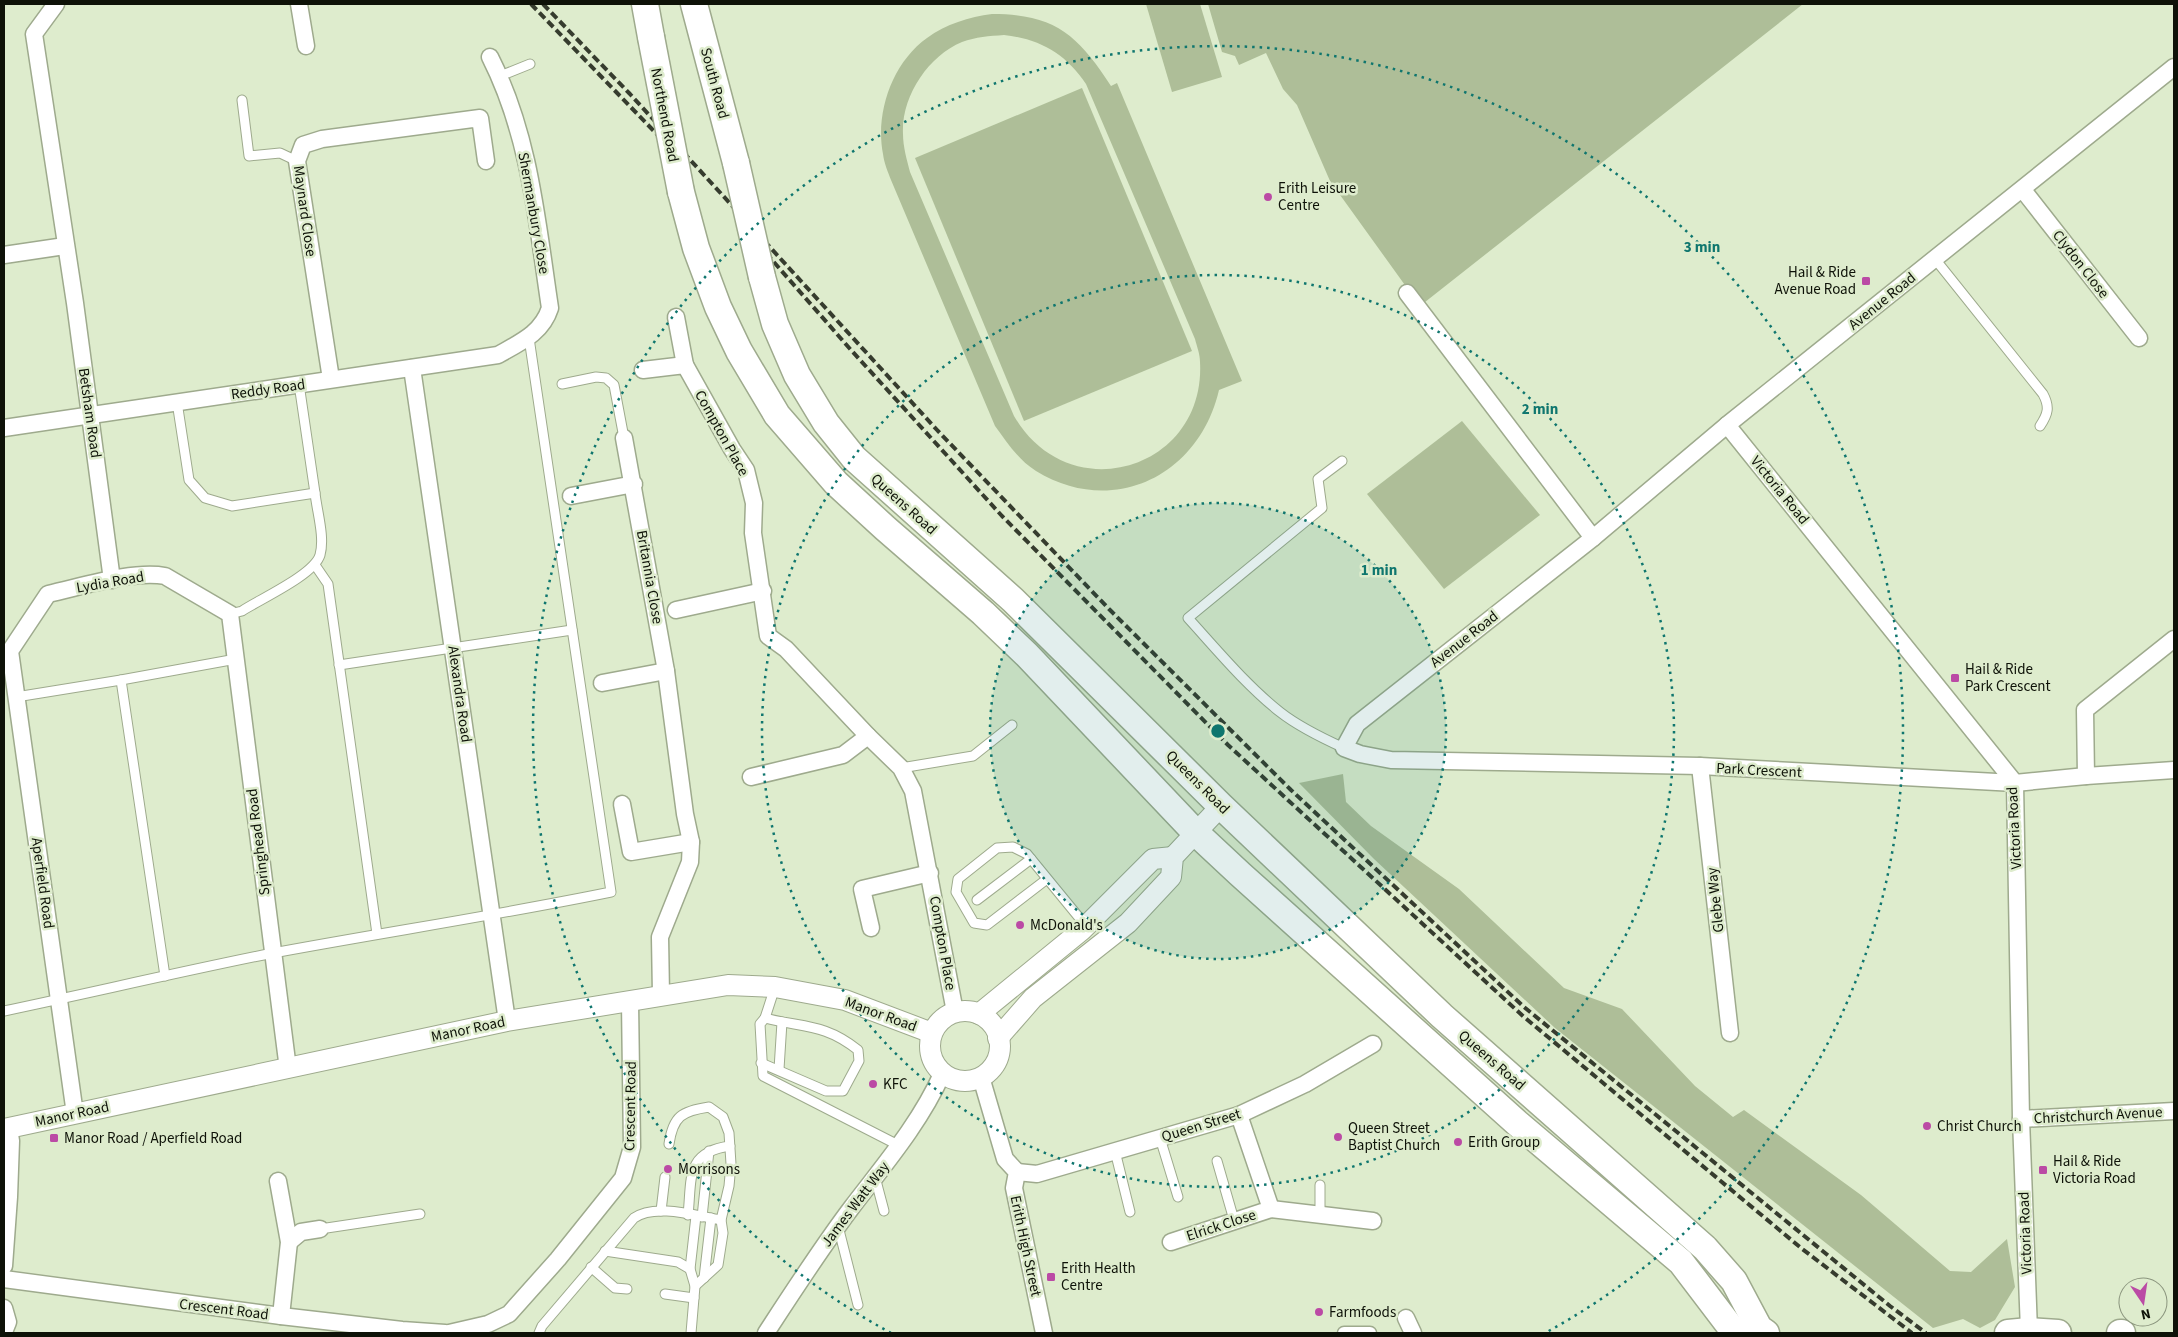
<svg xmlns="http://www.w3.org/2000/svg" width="2178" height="1337" viewBox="0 0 2178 1337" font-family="'Source Sans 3',sans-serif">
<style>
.green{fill:#aebe98;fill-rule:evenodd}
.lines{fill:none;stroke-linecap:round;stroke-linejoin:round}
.service-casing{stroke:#9eaa8d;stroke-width:11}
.pedestrian-casing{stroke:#9eaa8d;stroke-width:15}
.minor-casing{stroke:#9eaa8d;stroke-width:19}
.tertiary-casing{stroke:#9eaa8d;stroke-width:22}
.primary-casing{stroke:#9eaa8d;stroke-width:29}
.service{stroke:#fff;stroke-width:9}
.pedestrian{stroke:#fff;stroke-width:12}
.minor{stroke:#fff;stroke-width:16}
.tertiary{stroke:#fff;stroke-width:20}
.primary{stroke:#fff;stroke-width:26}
.rail{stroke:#363c2e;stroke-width:4;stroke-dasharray:8 4;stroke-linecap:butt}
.primary-bridge-casing{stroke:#9eaa8d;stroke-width:29;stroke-linecap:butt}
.primary-bridge{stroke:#fff;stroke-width:26}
.ring{fill:none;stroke:#0f766e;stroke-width:2.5;stroke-dasharray:2.5 5}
.poi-dot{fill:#bb4aa5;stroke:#deeccd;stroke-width:2}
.labels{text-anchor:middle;stroke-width:5;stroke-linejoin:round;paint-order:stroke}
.street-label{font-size:15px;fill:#0e1208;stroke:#deeccd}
.poi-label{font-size:15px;fill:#0e1208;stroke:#deeccd;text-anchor:start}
.centre{fill:#0f766e;stroke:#deeccd;stroke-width:2.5}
.ring-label{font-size:15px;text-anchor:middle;font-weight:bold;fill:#0f766e;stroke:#deeccd;stroke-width:5;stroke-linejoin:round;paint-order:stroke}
</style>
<rect width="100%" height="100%" fill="#deeccd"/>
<!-- green -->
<g class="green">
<path d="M 1146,4 L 1200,4 L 1222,77 L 1172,92 Z"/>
<path d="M 1208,4 L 1803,4 L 1420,306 L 1330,181 L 1297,105 L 1283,89 L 1266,53 L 1239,65 L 1235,56 L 1222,52 Z"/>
<path d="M 992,14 C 1055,14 1078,35 1111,86 L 1117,83 L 1242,381 L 1219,390 C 1199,476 1113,518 1036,471 C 1018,460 1007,442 995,426 L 891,180 C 888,172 884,163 883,154 C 875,113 892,63 927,38 C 946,24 969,17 992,14 ZM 1004,35 C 1040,39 1066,54 1086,84 L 1195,339 C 1197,347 1200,354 1200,362 C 1206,470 1069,511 1014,416 L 910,172 C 907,160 903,147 903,134 C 901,97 928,56 962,42 C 976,37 989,36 1004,35 Z"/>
<path d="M 1082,88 L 1192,351 L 1024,421 L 915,158 Z"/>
<path d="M 1462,421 L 1540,515 L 1444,589 L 1367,494 Z"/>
<path d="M 1343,774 L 1346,802 L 1371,826 L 1459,889 L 1564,988 L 1622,1009 L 1695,1086 L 1733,1117 L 1744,1110 L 1861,1195 L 1950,1271 L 1971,1272 L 2007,1239 L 2015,1287 L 1995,1320 L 1980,1328 L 1963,1319 L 1933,1328 L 1555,1028 L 1374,859 L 1299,783 Z"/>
</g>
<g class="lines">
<defs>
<g id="service">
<path d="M 500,76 L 530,64"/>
<path d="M 242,100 L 249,156 L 280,153 L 297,161"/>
<path d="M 1935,259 L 2043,394 C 2050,407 2048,414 2040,426"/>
<path d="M 299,384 L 315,493"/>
<path d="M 562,384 L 596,377 L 606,378 L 614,385 L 624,438"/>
<path d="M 177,402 L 189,480 L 205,498 L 232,506 L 315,493 C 317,512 325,537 320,555 C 314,575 260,599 242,611 L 230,614"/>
<path d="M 1342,461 L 1318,479 L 1322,508 L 1188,618 C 1218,651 1246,685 1280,712 C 1299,727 1322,738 1344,748"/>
<path d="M 315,565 L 328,584 L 377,934"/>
<path d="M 339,665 L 572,630"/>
<path d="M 121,680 L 236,659"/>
<path d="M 16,697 L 121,680 L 165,976"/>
<path d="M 901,768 L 973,756 L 1012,725"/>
<path d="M 1047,879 L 987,925 L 974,923 L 956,892 L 958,879 L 997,848 L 1013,847 L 1027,854 L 1086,926"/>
<path d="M 977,900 L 1031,859"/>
<path d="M 775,987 L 765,1018 L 760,1024 L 763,1076 L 898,1145"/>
<path d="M 4,1011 C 94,992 183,971 273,953 C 386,932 499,915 611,892 L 529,338"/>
<path d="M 761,1063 L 826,1091 L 843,1091 L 859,1061 L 858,1050 C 824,1023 803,1028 765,1018"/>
<path d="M 779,1069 L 782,1022"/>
<path d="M 1160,1138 L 1178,1197"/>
<path d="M 669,1144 C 673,1116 682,1111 709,1107 L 723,1117 L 729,1133 L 731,1164 L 729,1186 L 721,1220 L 723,1233 L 718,1265 L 695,1286"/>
<path d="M 1115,1151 L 1130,1212"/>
<path d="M 1217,1161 L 1234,1220"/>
<path d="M 875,1177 L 884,1211"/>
<path d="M 661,1211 L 665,1177"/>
<path d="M 688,1215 C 692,1179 685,1152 730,1146"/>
<path d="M 1320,1215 L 1320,1185"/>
<path d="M 702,1217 L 709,1151"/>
<path d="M 838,1226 L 858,1305"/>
<path d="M 320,1229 L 420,1214"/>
<path d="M 605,1251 L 678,1262 L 690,1269"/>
<path d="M 591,1267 L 615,1288 L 627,1289"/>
<path d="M 704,1278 L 711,1218"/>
<path d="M 665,1294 L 694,1298"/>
<path d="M 539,1333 L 542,1326 L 634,1218 C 655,1203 696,1216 721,1220"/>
<path d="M 691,1333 L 695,1286 L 690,1269 L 696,1216"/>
</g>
<path id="pedestrian" d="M 1344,1333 L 1370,1333"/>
<g id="minor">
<path d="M 56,4 L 34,34 L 75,303 L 112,580"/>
<path d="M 299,4 L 306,46"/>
<path d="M 2174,67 L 1727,425 L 1593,538 L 1357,724 L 1344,748 L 1360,754 L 1391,760 L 1700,766 L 2015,783 L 2086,776 L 2174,770"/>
<path d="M 2023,190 L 2139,338"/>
<path d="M 4,255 L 65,246"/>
<path d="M 1407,293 L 1593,538"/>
<path d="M 676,317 L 685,365"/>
<path d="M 412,368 L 507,1021"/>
<path d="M 643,370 L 685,365 L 732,449 L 746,470 L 754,503 L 753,533 L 768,636 L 786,649 L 868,736"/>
<path d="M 331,379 L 297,161 L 303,145 L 322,139 L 480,118 L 486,161"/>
<path d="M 1727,425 L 2015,783 L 2021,1119 L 2029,1331"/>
<path d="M 4,428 L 498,355 C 521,342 542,333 550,308 C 537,222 530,136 490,57"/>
<path d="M 624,438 L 666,671 L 685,814 L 691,842 L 690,862 L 660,937 L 661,995"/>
<path d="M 571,496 L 634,484"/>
<path d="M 676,610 L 763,591"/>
<path d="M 602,683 L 666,671"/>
<path d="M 1700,766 L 1730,1033"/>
<path d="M 2086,776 L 2085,710 L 2174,639"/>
<path d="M 751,777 L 843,755 L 868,736 L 901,768 L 913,791 L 955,1012"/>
<path d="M 622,804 L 631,852 L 691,842"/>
<path d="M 871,928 L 862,889 L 930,873"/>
<path d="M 981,1077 L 1005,1159 L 1017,1172 L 1014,1188 L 1044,1333"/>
<path d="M 75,1114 L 10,651 L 48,594 C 81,587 133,570 165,576 L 230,614 L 288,1069"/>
<path d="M 2021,1119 L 2174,1111"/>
<path d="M 1017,1172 L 1037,1174 L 1239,1115 L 1305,1084 L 1373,1044"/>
<path d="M 278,1181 L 289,1242 L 281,1316"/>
<path d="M 1271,1209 L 1373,1221"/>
<path d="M 289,1242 L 301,1232 L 320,1229"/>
<path d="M 1171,1242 L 1271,1209 L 1239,1115"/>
<path d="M 4,1266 L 9,1197 L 11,1141 L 9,1128"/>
<path d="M 4,1279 L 281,1316 L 402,1330 L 445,1333"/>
<path d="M 4,1308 L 8,1322 L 4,1332"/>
<path d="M 1406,1318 L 1413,1333"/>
<path d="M 449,1333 L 488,1324 L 509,1314 L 558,1259 L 623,1178 L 632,1147 L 630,1002"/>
<path d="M 766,1333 C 794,1290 821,1248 852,1207 C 884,1165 920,1123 942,1074"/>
</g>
<g id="tertiary">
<circle cx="965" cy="1046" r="35"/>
<path d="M 979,1014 L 1082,930 L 1153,859 L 1173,857"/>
<path d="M 998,1038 L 1033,998 L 1128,923 L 1171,877 L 1173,857 L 1221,806"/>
<path d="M 4,1129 L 507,1021 L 728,985 L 775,987 L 845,1000 L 932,1033"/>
</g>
<g id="primary">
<path d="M 645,4 L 651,37"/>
<path d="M 694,4 L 736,163"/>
<path d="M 681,192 L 696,248 L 718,307 L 739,351 L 777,415 L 836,483 L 885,528 L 983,613 L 1027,655 L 1195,832 L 1240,874 L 1517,1123 L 1681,1262 L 1735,1333"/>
<path d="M 762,277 L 775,324 L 797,375 L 826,423 L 854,458 L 1013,600 L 1221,806 L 1442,1016 L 1705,1248 L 1734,1281 L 1759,1328 L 1766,1333"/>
<path d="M 2008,1333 L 2029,1331 L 2058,1333"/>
<path d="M 2120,1333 L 2122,1333"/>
</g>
</defs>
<!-- service casing -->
<use href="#service" class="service-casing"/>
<!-- pedestrian casing -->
<use href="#pedestrian" class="pedestrian-casing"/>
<!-- minor casing -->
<use href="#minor" class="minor-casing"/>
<!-- tertiary casing -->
<use href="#tertiary" class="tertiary-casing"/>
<!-- primary casing -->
<use href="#primary" class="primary-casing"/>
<!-- service -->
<use href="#service" class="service"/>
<!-- pedestrian -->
<use href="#pedestrian" class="pedestrian"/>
<!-- minor -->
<use href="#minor" class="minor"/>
<!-- tertiary -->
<use href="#tertiary" class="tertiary"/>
<!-- primary -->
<use href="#primary" class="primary"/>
<!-- rail -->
<g class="rail">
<path d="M 531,4 L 679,157"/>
<path d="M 543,4 L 630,94 L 938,431 L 1109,609 L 1291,790 L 1524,1007 L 1890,1306 L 1926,1333"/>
<path d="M 758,244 L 851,350 L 1002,516 L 1228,745 L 1524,1017 L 1801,1248 L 1912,1333"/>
</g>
<defs>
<g id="primary-bridge">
<path d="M 651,37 L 681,192"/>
<path d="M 736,163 L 762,277"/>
</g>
</defs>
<!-- primary-bridge casing -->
<use href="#primary-bridge" class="primary-bridge-casing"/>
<!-- primary-bridge -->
<use href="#primary-bridge" class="primary-bridge"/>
</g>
<!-- distance rings -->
<circle cx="1218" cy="731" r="228" fill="#0f766e" fill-opacity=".12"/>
<g class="ring">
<circle cx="1218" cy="731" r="228"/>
<circle cx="1218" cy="731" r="456"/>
<path d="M891 1333A685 685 0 1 1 1545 1333"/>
</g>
<!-- markers -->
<g class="poi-dot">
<circle cx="1268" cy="197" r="5"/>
<rect x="1861" y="276" width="10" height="10" rx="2.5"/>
<rect x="1950" y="673" width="10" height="10" rx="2.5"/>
<circle cx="1020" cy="925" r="5"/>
<circle cx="873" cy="1084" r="5"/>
<circle cx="1927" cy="1126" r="5"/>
<circle cx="1338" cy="1137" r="5"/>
<rect x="49" y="1133" width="10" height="10" rx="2.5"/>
<circle cx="1458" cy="1142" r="5"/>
<circle cx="668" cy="1169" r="5"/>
<rect x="2038" y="1165" width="10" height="10" rx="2.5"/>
<rect x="1046" y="1272" width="10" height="10" rx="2.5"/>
<circle cx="1319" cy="1312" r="5"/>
</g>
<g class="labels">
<!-- street labels -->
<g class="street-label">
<text transform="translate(715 83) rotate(75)" y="5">South Road</text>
<text transform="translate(665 115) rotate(79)" y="5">Northend Road</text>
<text transform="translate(305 211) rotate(82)" y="5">Maynard Close</text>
<text transform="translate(534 213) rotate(80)" y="5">Shermanbury Close</text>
<text transform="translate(2081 264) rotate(52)" y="5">Clydon Close</text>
<text transform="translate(1882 301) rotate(-39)" y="5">Avenue Road</text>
<text transform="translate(268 389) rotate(-8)" y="5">Reddy Road</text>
<text transform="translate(90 413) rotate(82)" y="5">Betsham Road</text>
<text transform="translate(722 433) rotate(61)" y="5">Compton Place</text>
<text transform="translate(1780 490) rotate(51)" y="5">Victoria Road</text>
<text transform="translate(904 504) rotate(42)" y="5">Queens Road</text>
<text transform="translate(650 577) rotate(80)" y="5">Britannia Close</text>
<text transform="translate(110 582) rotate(-10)" y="5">Lydia Road</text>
<text transform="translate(1464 639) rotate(-38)" y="5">Avenue Road</text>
<text transform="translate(460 694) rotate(82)" y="5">Alexandra Road</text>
<text transform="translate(1759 770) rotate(3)" y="5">Park Crescent</text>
<text transform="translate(1198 782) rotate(45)" y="5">Queens Road</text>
<text transform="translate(2014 828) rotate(-93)" y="5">Victoria Road</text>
<text transform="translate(258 842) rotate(-97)" y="5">Springhead Road</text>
<text transform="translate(43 883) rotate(82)" y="5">Aperfield Road</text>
<text transform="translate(1715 900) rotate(-96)" y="5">Glebe Way</text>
<text transform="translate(943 943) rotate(80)" y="5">Compton Place</text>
<text transform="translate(881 1014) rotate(20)" y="5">Manor Road</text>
<text transform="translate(468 1029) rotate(-12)" y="5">Manor Road</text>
<text transform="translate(1492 1060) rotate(41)" y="5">Queens Road</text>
<text transform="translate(630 1106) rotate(-89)" y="5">Crescent Road</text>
<text transform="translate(72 1114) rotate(-12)" y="5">Manor Road</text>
<text transform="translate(2098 1115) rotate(-3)" y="5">Christchurch Avenue</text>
<text transform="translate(1201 1125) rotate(-17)" y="5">Queen Street</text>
<text transform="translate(855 1204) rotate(-53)" y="5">James Watt Way</text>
<text transform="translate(1221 1225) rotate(-18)" y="5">Elrick Close</text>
<text transform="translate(2025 1233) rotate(-92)" y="5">Victoria Road</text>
<text transform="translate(1026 1246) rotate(78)" y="5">Erith High Street</text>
<text transform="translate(224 1309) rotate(7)" y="5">Crescent Road</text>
</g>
<!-- poi labels -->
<g class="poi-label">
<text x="1278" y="193">Erith Leisure<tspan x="1278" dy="17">Centre</tspan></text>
<text x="1856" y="277" text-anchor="end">Hail &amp; Ride<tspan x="1856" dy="17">Avenue Road</tspan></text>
<text x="1965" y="674">Hail &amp; Ride<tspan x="1965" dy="17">Park Crescent</tspan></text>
<text x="1030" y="930">McDonald's</text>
<text x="883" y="1089">KFC</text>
<text x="1937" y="1131">Christ Church</text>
<text x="1348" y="1133">Queen Street<tspan x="1348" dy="17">Baptist Church</tspan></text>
<text x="64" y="1143">Manor Road / Aperfield Road</text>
<text x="1468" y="1147">Erith Group</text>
<text x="2053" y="1166">Hail &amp; Ride<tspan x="2053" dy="17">Victoria Road</tspan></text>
<text x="678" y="1174">Morrisons</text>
<text x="1061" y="1273">Erith Health<tspan x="1061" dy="17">Centre</tspan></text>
<text x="1329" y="1317">Farmfoods</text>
</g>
</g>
<circle cx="1218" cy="731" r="8" class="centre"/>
<g class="ring-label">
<text x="1702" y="252">3 min</text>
<text x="1540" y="414">2 min</text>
<text x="1379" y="575">1 min</text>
</g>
<!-- border -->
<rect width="2178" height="1337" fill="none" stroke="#0e1208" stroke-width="10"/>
<!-- north arrow -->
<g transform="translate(2143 1302) rotate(167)"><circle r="24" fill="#deeccd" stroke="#8b957e"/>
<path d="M0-4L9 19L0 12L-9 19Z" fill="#bb4aa5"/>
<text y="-8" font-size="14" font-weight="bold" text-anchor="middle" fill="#0e1208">N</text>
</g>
</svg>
